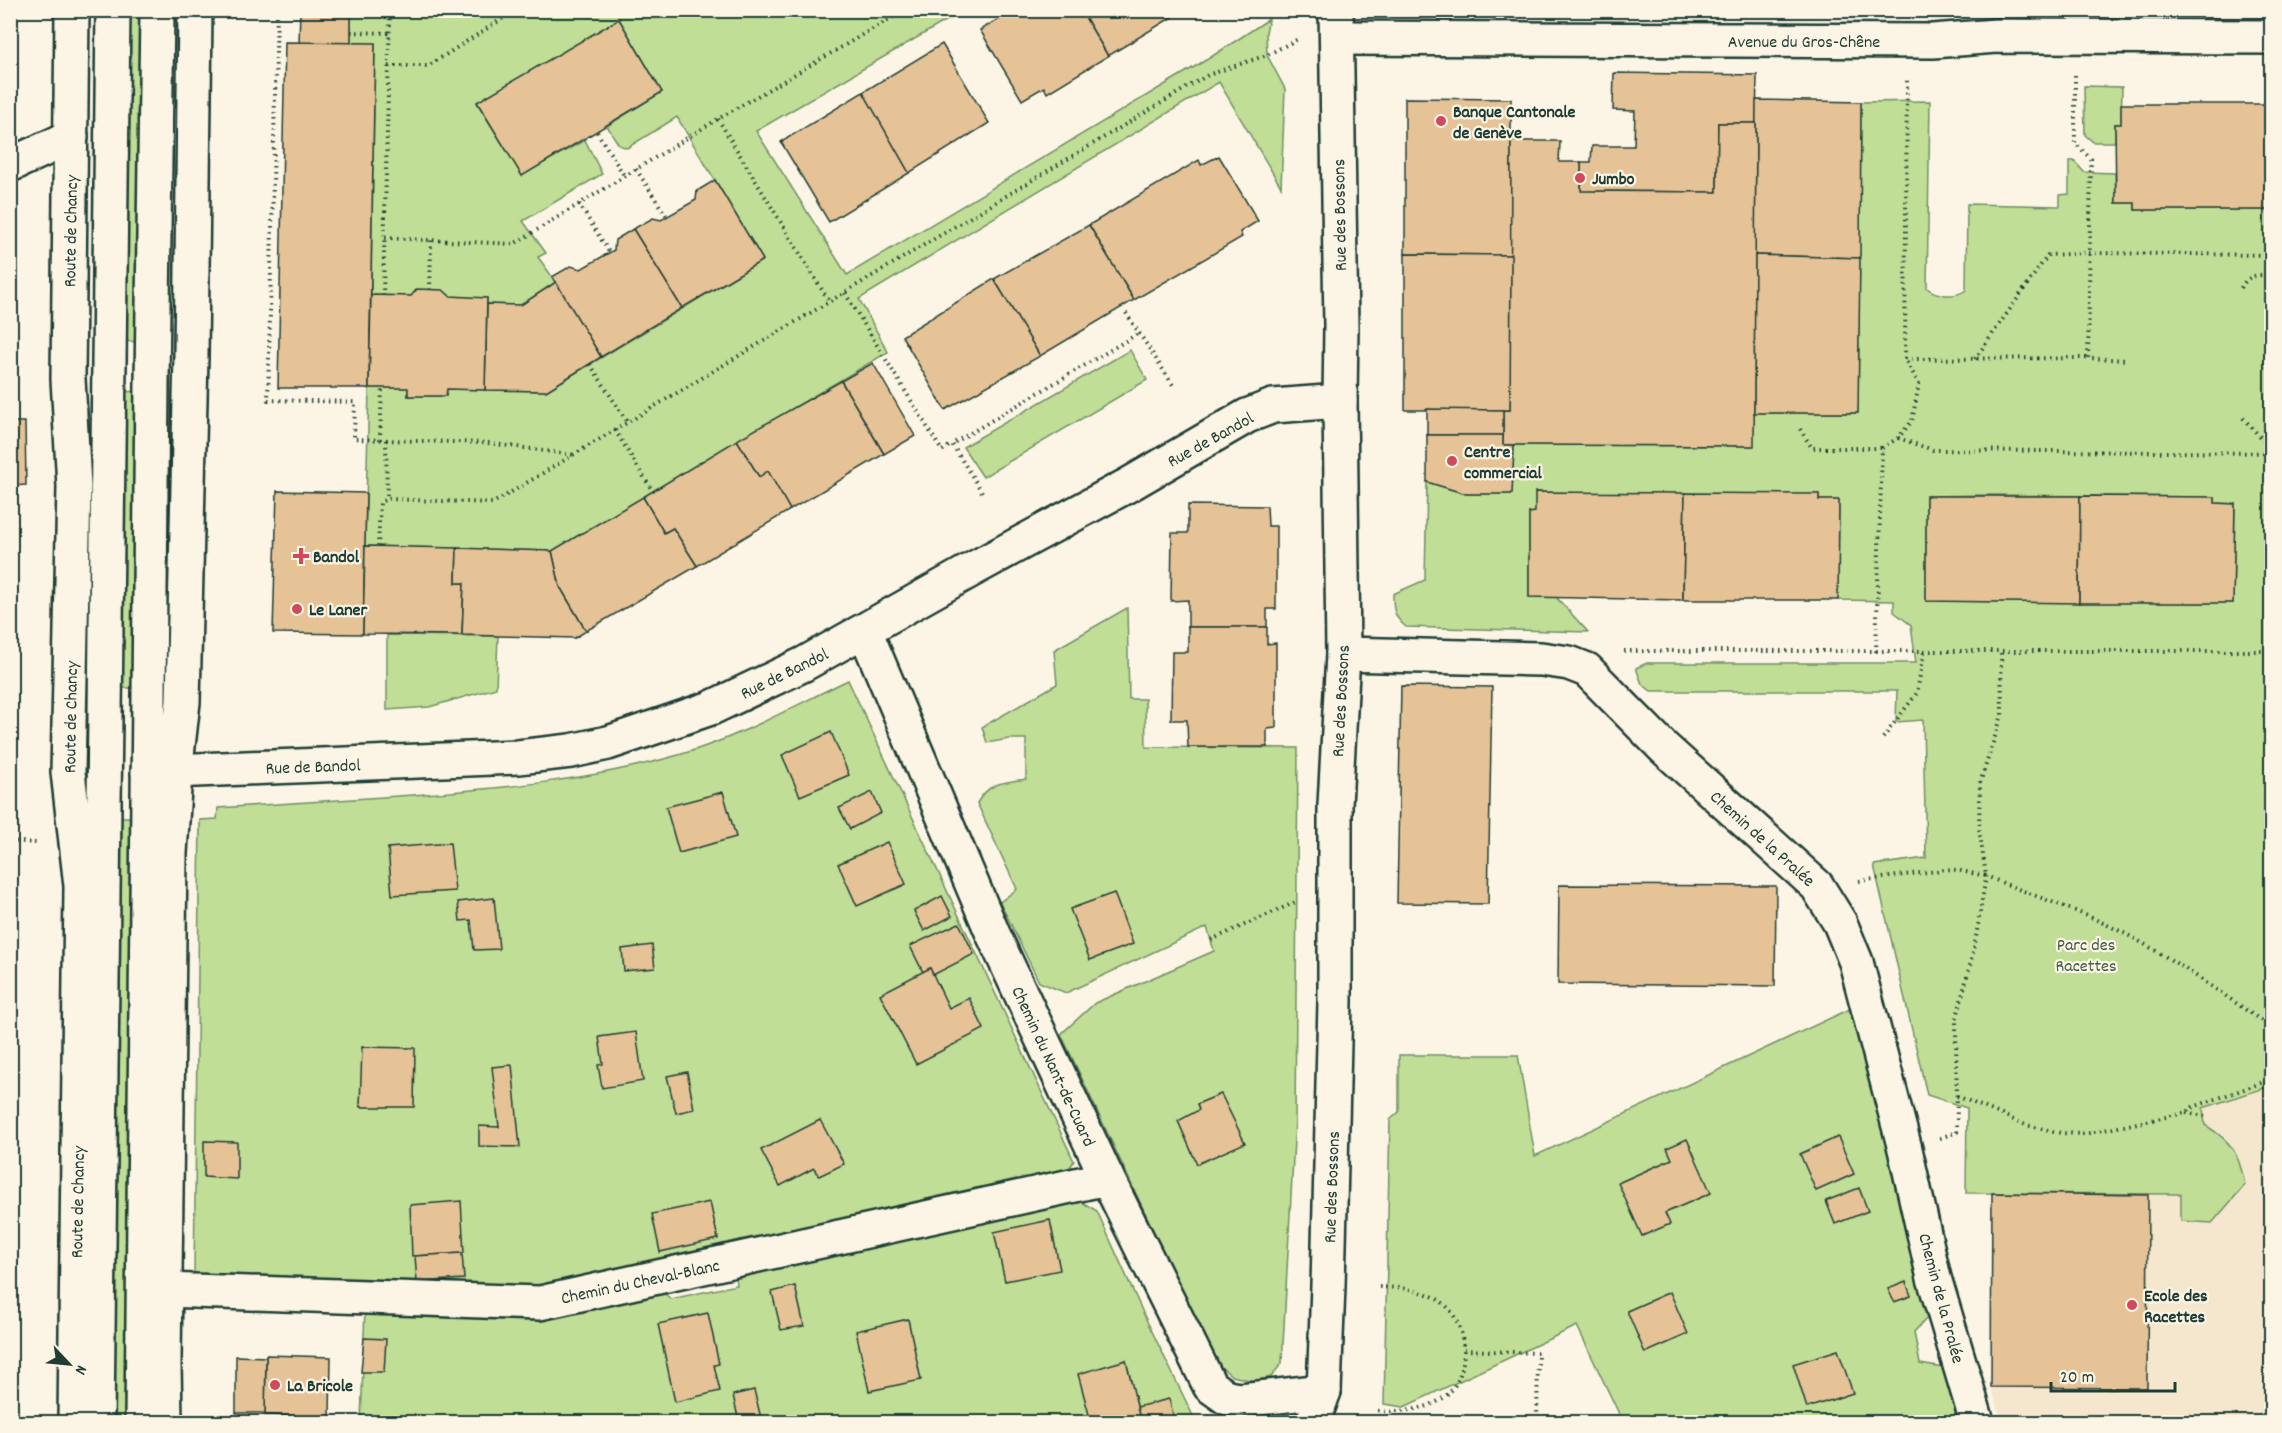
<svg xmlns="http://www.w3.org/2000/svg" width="2282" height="1433" viewBox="0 0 2282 1433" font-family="Dekko,sans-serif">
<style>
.built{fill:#f5e6ce}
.green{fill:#c0de96;stroke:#708e65;stroke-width:1.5;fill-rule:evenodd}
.building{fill:#e6c397;stroke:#1f3d34;stroke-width:1.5}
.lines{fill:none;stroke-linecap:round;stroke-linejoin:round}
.minor-casing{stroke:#1f3d34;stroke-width:38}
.major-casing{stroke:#1f3d34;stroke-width:38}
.path{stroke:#1f3d34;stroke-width:4;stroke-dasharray:1.5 4.5;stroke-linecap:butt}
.minor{stroke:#fcf5e5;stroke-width:33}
.major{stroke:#fcf5e5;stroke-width:33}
.poi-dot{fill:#d1495b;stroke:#fcf5e5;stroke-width:2}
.labels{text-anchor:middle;stroke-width:4.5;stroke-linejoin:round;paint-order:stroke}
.street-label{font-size:18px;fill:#1f3d34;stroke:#fcf5e5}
.poi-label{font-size:18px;font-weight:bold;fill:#1f3d34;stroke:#fcf5e5;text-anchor:start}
.park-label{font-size:18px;fill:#3f5d48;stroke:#fcf5e5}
</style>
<rect width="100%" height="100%" fill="#fcf5e5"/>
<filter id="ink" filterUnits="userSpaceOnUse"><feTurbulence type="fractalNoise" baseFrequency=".0167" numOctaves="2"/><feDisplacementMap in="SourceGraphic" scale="12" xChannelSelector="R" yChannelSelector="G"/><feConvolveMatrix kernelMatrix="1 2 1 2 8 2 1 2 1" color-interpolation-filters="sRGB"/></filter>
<g filter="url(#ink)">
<!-- built -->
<path class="built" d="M 2271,1086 L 2271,1422 L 2002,1422 L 1991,1387 L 1992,1193 L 2181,1194 L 2225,1137 L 2205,1125 L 2203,1107 Z"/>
<!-- green -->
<g class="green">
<path d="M 122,11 L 148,11 L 144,342 L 118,341 Z"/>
<path d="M 351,11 L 963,11 L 756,131 L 847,275 L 1211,57 L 1269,19 L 1266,32 L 1267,55 L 1285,89 L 1281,187 L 1219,82 L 859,299 L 888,352 L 552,551 L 365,546 L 369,388 L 408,388 L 408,396 L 446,396 L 447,389 L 546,391 L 763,260 L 677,117 L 627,148 L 619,145 L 607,126 L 662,92 L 619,19 L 477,103 L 522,175 L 585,140 L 602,174 L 523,221 L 546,253 L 538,257 L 556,282 L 521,305 L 487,304 L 487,298 L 371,295 L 375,44 L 351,43 Z"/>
<path d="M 2084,86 L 2122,87 L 2121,124 L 2115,124 L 2115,142 L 2093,142 L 2085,135 Z"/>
<path d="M 1930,101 L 1927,288 C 1937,296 1955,298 1966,290 L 1967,204 L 2060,206 L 2060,195 L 2069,194 L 2069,161 L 2074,161 L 2084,172 L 2115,173 L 2116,203 L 2135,203 L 2135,210 L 2271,210 L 2271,1086 L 2203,1108 L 2205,1125 C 2232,1141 2239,1154 2245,1185 L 2212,1223 L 2181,1221 L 2181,1194 L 1966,1193 L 1967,1108 L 1927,1095 L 1874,865 L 1926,858 L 1923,720 L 1896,722 L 1897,691 L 1651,691 L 1642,684 L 1636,668 L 1647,663 L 1916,663 L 1911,625 L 1894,612 L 1894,601 L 1838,600 L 1839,500 L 1819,500 L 1819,494 L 1529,513 L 1529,597 L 1556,597 L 1588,632 L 1406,627 C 1394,617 1393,610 1393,594 L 1425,580 L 1427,482 L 1466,494 L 1512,494 L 1514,445 L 1753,446 L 1754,413 L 1858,413 L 1861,102 ZM 1988,495 L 2215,497 L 2215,503 L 2235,504 L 2233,603 L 1926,601 L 1926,496 Z"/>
<path d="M 1130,350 L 1147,380 L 983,477 L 963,447 Z"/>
<path d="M 118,391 L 143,392 L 141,688 L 114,688 Z"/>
<path d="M 1127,608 L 1129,699 L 1145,699 L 1146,747 L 1298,748 L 1295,1121 L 1282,1363 L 1271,1377 L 1254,1381 L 1232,1376 L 1215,1362 L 1061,1034 L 1095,1003 L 1214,951 L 1207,927 L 1066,993 L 1039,982 L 1000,902 L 1017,889 L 977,803 C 990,781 1003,783 1026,779 L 1026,739 L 1009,739 L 987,743 L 982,727 L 1057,684 L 1054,650 Z"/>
<path d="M 387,635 L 498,636 L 496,688 L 429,707 L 387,710 Z"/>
<path d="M 848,680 L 1074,1161 L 1063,1178 L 535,1292 L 235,1283 L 233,1274 L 194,1274 L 200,820 L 217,819 L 218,808 C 283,804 348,799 413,795 C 504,788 594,780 682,754 C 740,737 794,706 848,680 Z"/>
<path d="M 122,817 L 129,817 L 135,820 L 132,1422 L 107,1422 L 115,822 Z"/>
<path d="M 1852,1008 L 1929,1316 L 1914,1332 L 1920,1364 L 1944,1368 L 1958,1422 L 1623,1422 L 1577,1326 L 1404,1407 L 1384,1404 L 1390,1120 L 1399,1112 L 1399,1055 L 1518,1055 L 1535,1156 Z"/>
<path d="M 1070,1195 L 1097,1211 L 1144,1315 L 1196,1422 L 361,1422 L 365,1307 L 655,1286 L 671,1299 L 737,1285 L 734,1267 Z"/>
</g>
<!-- building -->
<g class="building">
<path d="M 300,10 L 351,10 L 351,43 L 299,43 Z"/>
<path d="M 997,10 L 1081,10 L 1108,56 L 1047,93 L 1044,87 L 1022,100 L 980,30 L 1002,17 Z"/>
<path d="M 1081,10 L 1177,10 L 1179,13 L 1108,56 Z"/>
<path d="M 619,19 L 662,92 L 522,176 L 477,102 Z"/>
<path d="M 285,42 L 375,43 L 369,388 L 278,388 Z"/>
<path d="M 942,44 L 989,123 L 909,173 L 863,92 Z"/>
<path d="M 1614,73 L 1757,75 L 1756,123 L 1718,123 L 1717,192 L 1581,191 L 1581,162 L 1591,162 L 1592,146 L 1634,146 L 1635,111 L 1613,110 Z"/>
<path d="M 863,92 L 909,173 L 829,222 L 781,142 Z"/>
<path d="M 1405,98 L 1511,99 L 1511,255 L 1405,254 Z"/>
<path d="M 1756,100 L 1861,102 L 1860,258 L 1755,255 Z"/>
<path d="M 2121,104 L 2270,104 L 2270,210 L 2135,210 L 2135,203 L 2116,203 L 2115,124 L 2121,124 Z"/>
<rect x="2270" y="104" width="2" height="106"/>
<path d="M 1718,123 L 1756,123 L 1754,446 L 1503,445 L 1503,410 L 1510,410 L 1511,141 L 1560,141 L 1559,162 L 1581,162 L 1581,191 L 1717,192 Z"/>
<path d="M 1219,156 L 1258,221 L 1240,232 L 1242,237 L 1134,300 L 1089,225 L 1199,160 L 1201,165 Z"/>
<path d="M 715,180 L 763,260 L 682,308 L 633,229 L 653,218 L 661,220 L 696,200 L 697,191 Z"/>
<path d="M 1089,225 L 1134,300 L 1040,356 L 994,279 Z"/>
<path d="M 633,229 L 682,308 L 601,357 L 552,277 L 571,266 L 581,269 L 614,250 L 615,240 Z"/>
<path d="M 1405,254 L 1511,255 L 1510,410 L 1405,410 Z"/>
<path d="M 1755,255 L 1860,258 L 1858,413 L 1754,413 Z"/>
<path d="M 994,279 L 1040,356 L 945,410 L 902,336 Z"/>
<path d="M 556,282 L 601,357 L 546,391 L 485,390 L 487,304 L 521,305 Z"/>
<path d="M 417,289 L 443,290 L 450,296 L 487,298 L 485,390 L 447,389 L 446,396 L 408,396 L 408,388 L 369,388 L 371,295 L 411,296 Z"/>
<path d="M 873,363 L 915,436 L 884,454 L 841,381 Z"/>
<path d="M 841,381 L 884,454 L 790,510 L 768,471 L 759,477 L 737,440 Z"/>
<path d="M 1427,409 L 1503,410 L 1503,435 L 1427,435 Z"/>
<path d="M 10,422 L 25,422 L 26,485 L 10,486 Z"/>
<path d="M 1427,435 L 1503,435 L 1503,445 L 1514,445 L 1512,494 L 1466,494 L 1427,482 Z"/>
<path d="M 737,440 L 759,477 L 768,471 L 790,510 L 697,566 L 673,528 L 664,533 L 643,497 Z"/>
<path d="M 277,491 L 366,493 L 363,634 L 273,633 Z"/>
<path d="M 1535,492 L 1685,493 L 1683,600 L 1529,597 L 1529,513 L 1535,512 Z"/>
<path d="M 1685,493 L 1819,494 L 1819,500 L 1839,500 L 1838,600 L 1683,600 Z"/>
<path d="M 1926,496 L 2080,496 L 2079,603 L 1926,601 Z"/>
<path d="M 2080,496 L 2215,497 L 2215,503 L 2235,504 L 2233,603 L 2079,603 Z"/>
<path d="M 643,497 L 664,533 L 673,528 L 697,566 L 586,631 L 560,587 L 552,551 Z"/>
<path d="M 1188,505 L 1267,506 L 1268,526 L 1276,526 L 1276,609 L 1267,609 L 1267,627 L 1188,627 L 1188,600 L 1171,601 L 1172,533 L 1188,533 Z"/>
<path d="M 365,546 L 457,548 L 456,583 L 464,583 L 462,635 L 363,634 Z"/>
<path d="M 457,548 L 552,551 L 560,587 L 586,631 L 575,638 L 462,635 L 464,583 L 456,583 Z"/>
<path d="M 1188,627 L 1267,627 L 1267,644 L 1276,643 L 1276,728 L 1267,729 L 1267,747 L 1188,747 L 1187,720 L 1171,720 L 1172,652 L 1188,652 Z"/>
<path d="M 1401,686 L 1492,687 L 1488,904 L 1397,903 Z"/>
<path d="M 831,732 L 849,775 L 800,796 L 782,755 Z"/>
<path d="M 723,792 L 736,837 L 679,853 L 666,807 Z"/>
<path d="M 872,792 L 881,813 L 850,829 L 839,808 Z"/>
<path d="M 887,842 L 906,884 L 857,906 L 838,864 Z"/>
<path d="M 450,843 L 455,891 L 392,895 L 388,848 Z"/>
<path d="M 1559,885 L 1776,886 L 1775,986 L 1558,984 Z"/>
<path d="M 1114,893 L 1133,944 L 1090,960 L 1070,909 Z"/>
<path d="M 942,896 L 952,916 L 924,931 L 914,911 Z"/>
<path d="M 494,898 L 499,949 L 474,950 L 471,920 L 460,921 L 458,902 Z"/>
<path d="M 959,923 L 974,954 L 933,975 L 930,968 L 923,972 L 910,946 Z"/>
<path d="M 652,945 L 655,968 L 624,971 L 622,949 Z"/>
<path d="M 930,968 L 949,1008 L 969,998 L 984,1029 L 916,1064 L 880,994 Z"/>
<path d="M 636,1032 L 643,1081 L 602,1088 L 598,1065 L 603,1064 L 599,1037 Z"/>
<path d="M 362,1047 L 415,1048 L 414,1107 L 360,1107 Z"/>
<path d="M 512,1065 L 520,1147 L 479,1146 L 479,1126 L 499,1127 L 492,1067 Z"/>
<path d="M 687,1072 L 694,1109 L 676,1113 L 667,1076 Z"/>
<path d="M 1221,1094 L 1245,1143 L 1197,1164 L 1178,1121 L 1199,1110 L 1197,1104 Z"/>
<path d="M 820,1120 L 844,1164 L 819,1176 L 814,1168 L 780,1186 L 761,1150 Z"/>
<path d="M 1838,1137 L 1854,1174 L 1816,1191 L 1800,1154 Z"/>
<path d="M 1687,1139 L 1711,1193 L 1665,1213 L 1670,1224 L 1642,1236 L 1618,1183 L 1672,1159 L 1667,1148 Z"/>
<path d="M 204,1141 L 237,1142 L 237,1179 L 204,1177 Z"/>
<path d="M 1859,1188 L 1868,1211 L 1835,1224 L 1826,1201 Z"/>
<path d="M 1992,1193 L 2148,1195 L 2147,1388 L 1991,1387 Z"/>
<path d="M 461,1201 L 464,1253 L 412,1256 L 410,1205 Z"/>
<path d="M 710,1202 L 718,1239 L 660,1252 L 652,1214 Z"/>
<path d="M 1050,1220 L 1060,1270 L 1005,1281 L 994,1232 Z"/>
<path d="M 462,1253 L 464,1279 L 417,1282 L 415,1256 Z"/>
<path d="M 1906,1282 L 1911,1296 L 1894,1302 L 1888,1289 Z"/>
<path d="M 795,1286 L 804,1326 L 781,1330 L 772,1292 Z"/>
<path d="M 1670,1292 L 1688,1334 L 1645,1353 L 1627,1311 Z"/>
<path d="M 708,1313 L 719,1364 L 714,1365 L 720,1391 L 675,1402 L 658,1324 Z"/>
<path d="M 908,1319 L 921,1380 L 869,1391 L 856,1331 Z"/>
<path d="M 364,1338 L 386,1339 L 384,1372 L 361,1372 Z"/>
<path d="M 1838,1350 L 1853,1393 L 1807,1408 L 1793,1364 Z"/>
<path d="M 266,1355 L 331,1357 L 330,1417 L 265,1415 Z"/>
<path d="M 236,1356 L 266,1357 L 265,1413 L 236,1413 Z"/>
<path d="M 1126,1360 L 1141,1422 L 1091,1422 L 1078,1374 Z"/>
<path d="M 754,1390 L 762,1422 L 739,1422 L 733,1395 Z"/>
<path d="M 1169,1399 L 1175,1422 L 1141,1422 L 1137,1407 Z"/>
<path d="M 1398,1418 L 1485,1419 L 1485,1422 L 1398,1422 Z"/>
<path d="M 525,1420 L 525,1422 L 473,1422 L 473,1421 Z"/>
</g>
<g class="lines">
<defs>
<g id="minor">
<path d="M 1337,38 L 1933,41 L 1996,36 L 2272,37"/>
<path d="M 10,165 L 71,137"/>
<path d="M 865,631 L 993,934 L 1107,1178 L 1210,1386 L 1227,1398 L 1240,1400 L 1324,1391"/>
<path d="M 1343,654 L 1541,659 L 1569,663 L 1587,670 L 1663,747 L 1817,886 L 1840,923 L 1856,962 L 1905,1149 L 1934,1278 L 1977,1422"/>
<path d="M 148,772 L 518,757 L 571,751 L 608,743 L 711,708 L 804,664 L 973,569 L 1130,484 L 1247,416 L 1273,406 L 1340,401"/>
<path d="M 165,1290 L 540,1303 L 1107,1178"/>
<path d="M 97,1422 L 113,10"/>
<path d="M 142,1422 L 152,382 L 157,10"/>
<path d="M 1313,1422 L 1324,1391 L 1328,1286 L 1335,1002 L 1335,805 L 1343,654 L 1340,401 L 1341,326 L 1336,10"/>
</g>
<g id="major">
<path d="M 72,10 L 68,379 L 74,486 L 68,772 L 81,886 L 75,1422"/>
<path d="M 165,1422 L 164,1363 L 170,853 L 175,773 L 183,702 L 191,356 L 195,10"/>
</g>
</defs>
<!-- minor casing -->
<use href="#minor" class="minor-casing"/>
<!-- major casing -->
<use href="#major" class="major-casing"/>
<!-- path -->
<g class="path">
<path d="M 277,10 L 268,400 L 355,402 L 354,439 L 386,440 L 387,499"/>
<path d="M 351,32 L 390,33"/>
<path d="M 389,66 L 428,66 L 516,10"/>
<path d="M 2075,75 L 2075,143 L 2091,159 L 2088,358 L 2128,360"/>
<path d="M 718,119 L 830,303"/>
<path d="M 597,132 L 625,177"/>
<path d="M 636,169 L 667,217"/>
<path d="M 579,204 L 609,252"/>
<path d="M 385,238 L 514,244 L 718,119 L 905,10"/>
<path d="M 2241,288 C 2248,274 2257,275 2272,275"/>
<path d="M 430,290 L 431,240"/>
<path d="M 845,293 L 942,451 L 952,444"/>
<path d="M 383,296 L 390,10"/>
<path d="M 1126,313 L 1173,385"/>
<path d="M 1905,359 L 2088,358"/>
<path d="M 1975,359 L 2048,255 L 2090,253 L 2272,255"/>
<path d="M 590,364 L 628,423"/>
<path d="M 2243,418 L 2272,450"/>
<path d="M 1800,429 L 1812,448 L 1882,448"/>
<path d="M 615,430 L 653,492"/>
<path d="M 1898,438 L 1933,450 L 2272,453"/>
<path d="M 380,440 L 382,388"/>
<path d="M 386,440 L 488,443 L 574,455"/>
<path d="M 982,492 L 952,444 L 1139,333"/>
<path d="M 378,547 L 380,502 L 387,499 L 493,503 L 1208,75 L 1267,55 L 1298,39"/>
<path d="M 1624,651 L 2272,651"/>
<path d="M 1876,652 L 1882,448 L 1898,438 L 1912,421 L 1919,384 L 1905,359 L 1907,77"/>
<path d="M 1883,738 L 1917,693 L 1924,652"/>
<path d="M 10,841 L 37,843"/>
<path d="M 1859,881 L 1951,869 L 1986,876 L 1979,828 L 1980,783 L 2002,715 L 2001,652"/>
<path d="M 1211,940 L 1298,901"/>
<path d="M 1957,1096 L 2026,1125 L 2061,1133 L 2085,1134 L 2185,1113 L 2193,1107 L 2272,1079"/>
<path d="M 2186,1113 L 2205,1116"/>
<path d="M 1940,1138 L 1957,1132 L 1956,1021 L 1974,949 L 1986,876 C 2021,891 2057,903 2092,918 C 2157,946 2214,988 2272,1028"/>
<path d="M 1379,1287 C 1426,1288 1459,1297 1464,1350 L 1538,1353 L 1537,1422"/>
<path d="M 1378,1411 C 1423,1413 1463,1404 1464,1350"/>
</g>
<!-- minor -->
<use href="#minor" class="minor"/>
<!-- major -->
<use href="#major" class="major"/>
</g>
</g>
<!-- markers -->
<g class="poi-dot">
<circle cx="1441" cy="121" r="6"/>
<circle cx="1580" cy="178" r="6"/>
<circle cx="1452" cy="461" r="6"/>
<path d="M298 547h6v6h6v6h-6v6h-6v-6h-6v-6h6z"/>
<circle cx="297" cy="609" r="6"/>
<circle cx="2132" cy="1305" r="6"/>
<circle cx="275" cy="1385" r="6"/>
</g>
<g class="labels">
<!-- street labels -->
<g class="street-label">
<text x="1804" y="47">Avenue du Gros-Chêne</text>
<text transform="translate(1339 215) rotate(-91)" y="6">Rue des Bossons</text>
<text transform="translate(70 231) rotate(-89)" y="6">Route de Chancy</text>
<text transform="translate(1210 439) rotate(-29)" y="6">Rue de Bandol</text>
<text transform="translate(784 673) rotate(-26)" y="6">Rue de Bandol</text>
<text transform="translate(1340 701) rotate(-87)" y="6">Rue des Bossons</text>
<text transform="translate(70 717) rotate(-89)" y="6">Route de Chancy</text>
<text transform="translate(313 766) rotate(-2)" y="6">Rue de Bandol</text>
<text transform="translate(1763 838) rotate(42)" y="6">Chemin de la Pralée</text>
<text transform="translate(1054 1066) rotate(65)" y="6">Chemin du Nant-de-Cuard</text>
<text transform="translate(1331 1187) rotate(-88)" y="6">Rue des Bossons</text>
<text transform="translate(77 1202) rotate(-89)" y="6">Route de Chancy</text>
<text transform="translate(640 1281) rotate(-12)" y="6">Chemin du Cheval-Blanc</text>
<text transform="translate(1942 1298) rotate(75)" y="6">Chemin de la Pralée</text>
</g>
<!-- poi labels -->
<g class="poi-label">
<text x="1453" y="117">Banque Cantonale<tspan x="1453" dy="21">de Genève</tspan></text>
<text x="1592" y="184">Jumbo</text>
<text x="1464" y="457">Centre<tspan x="1464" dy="21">commercial</tspan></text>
<text x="313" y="562">Bandol</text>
<text x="309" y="615">Le Laner</text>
<text x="2144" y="1301">Ecole des<tspan x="2144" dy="21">Racettes</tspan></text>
<text x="287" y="1391">La Bricole</text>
</g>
<!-- park labels -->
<g class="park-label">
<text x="2086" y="950">Parc des<tspan x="2086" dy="21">Racettes</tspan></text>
</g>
</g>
<!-- margin -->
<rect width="2282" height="1433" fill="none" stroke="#fcf5e5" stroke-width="36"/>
<rect x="18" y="18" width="2246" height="1397" fill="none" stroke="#1f3d34" stroke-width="2" filter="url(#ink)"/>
<!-- north arrow -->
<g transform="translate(69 1364) rotate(116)" stroke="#fcf5e5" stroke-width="4.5" paint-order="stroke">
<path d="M0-4.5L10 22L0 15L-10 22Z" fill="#1f3d34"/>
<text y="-9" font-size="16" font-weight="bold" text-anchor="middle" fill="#1f3d34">N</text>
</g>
<!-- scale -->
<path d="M2051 1382v9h124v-9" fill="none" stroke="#1f3d34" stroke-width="3"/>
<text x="2060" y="1382" font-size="18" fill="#1f3d34" stroke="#fcf5e5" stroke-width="4.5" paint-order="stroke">20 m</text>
</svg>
